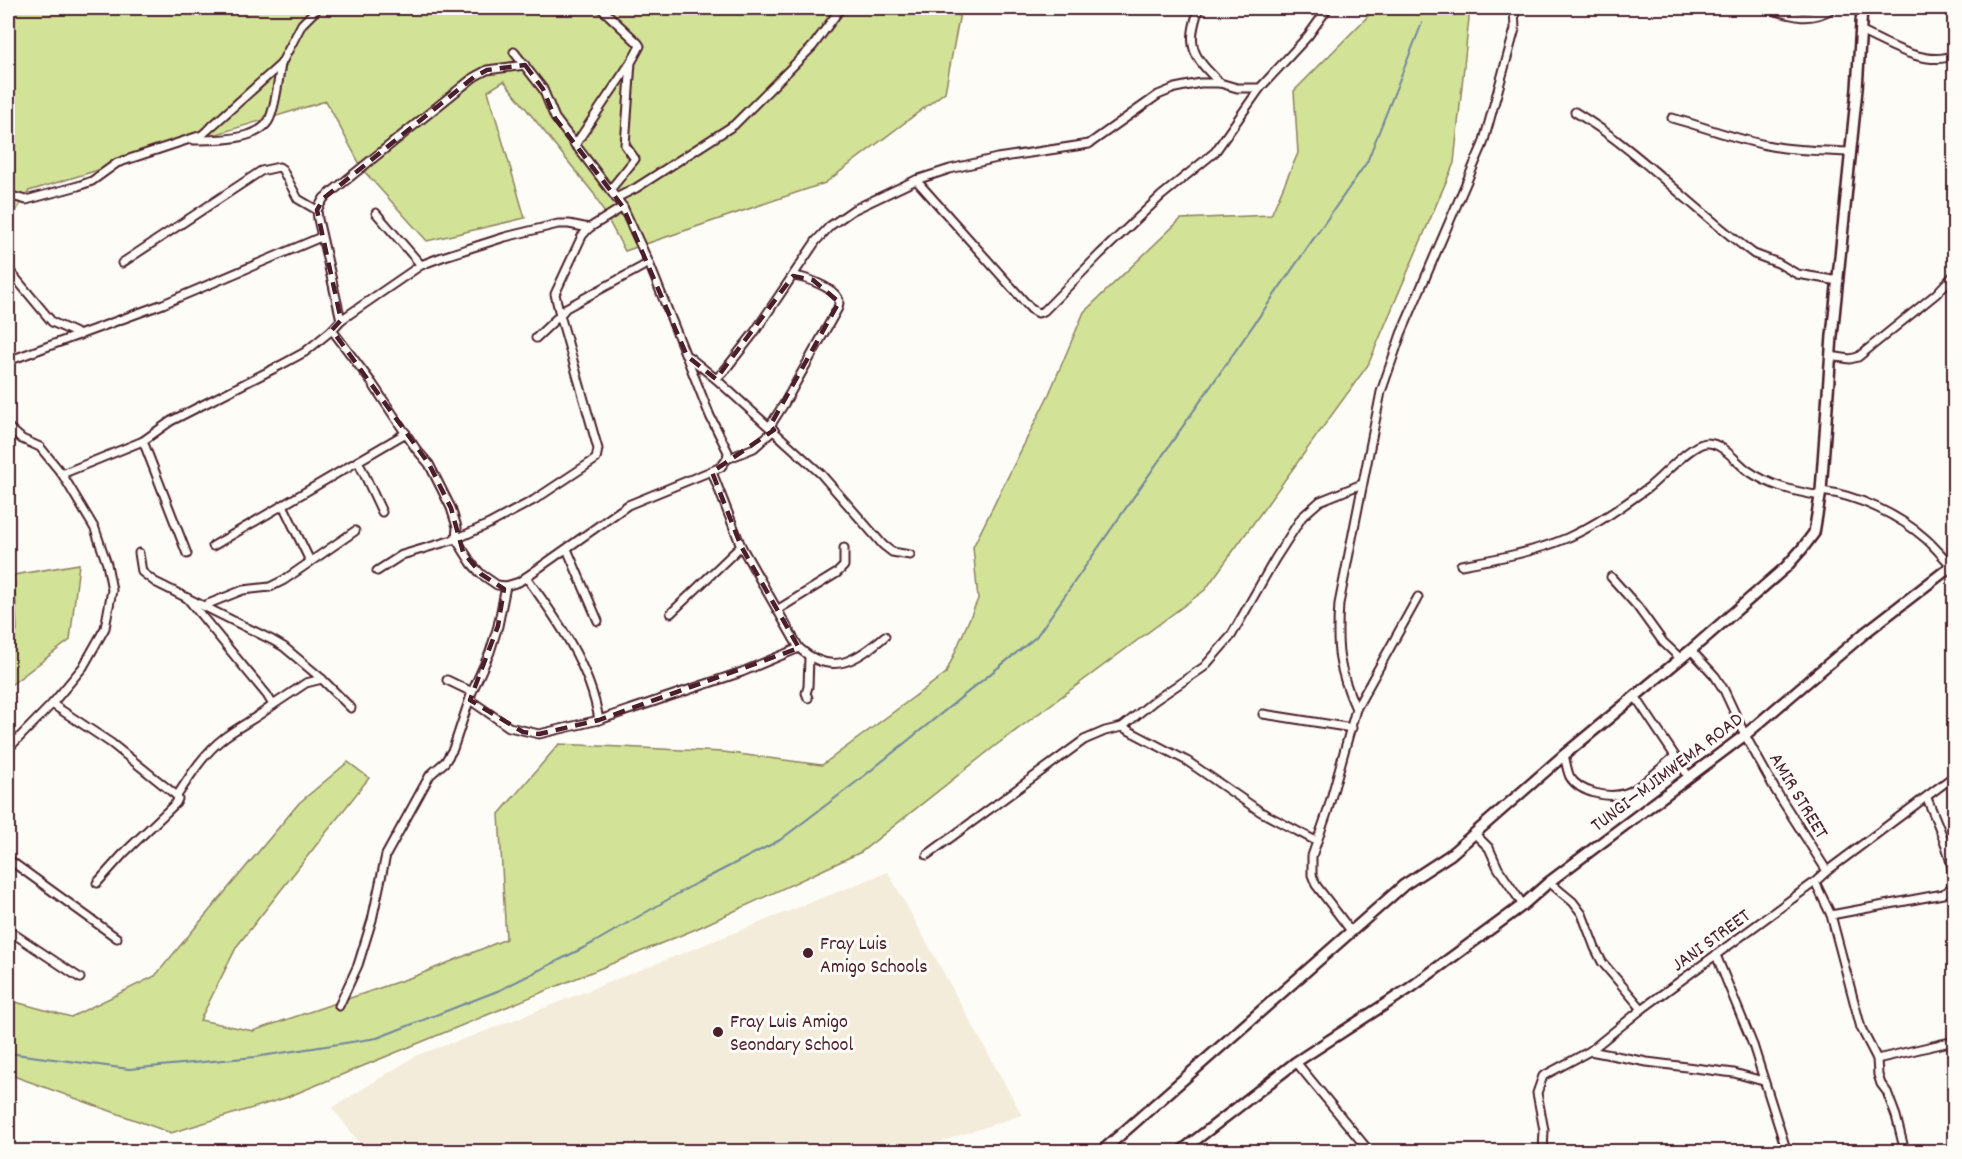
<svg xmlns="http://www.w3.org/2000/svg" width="1962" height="1159" viewBox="0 0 1962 1159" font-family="Dekko,sans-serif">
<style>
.built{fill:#f4ecda}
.green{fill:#d2e296;stroke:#8e8060;stroke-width:1.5}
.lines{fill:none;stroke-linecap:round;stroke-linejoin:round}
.stream{stroke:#71859e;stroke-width:2}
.minor-casing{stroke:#4a1f2b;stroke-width:11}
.tertiary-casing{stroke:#4a1f2b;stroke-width:14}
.minor{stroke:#fdfcf7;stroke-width:7}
.tertiary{stroke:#fdfcf7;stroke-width:9}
.marked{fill:none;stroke:#4a1f2b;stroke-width:4.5;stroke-dasharray:12 8;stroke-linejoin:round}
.poi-dot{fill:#4a1f2b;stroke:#fdfcf7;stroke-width:2}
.labels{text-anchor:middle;stroke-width:6;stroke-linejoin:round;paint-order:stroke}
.street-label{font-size:20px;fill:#4a1f2b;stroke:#fdfcf7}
.poi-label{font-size:20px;fill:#4a1f2b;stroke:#fdfcf7;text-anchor:start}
</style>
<rect width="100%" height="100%" fill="#fdfcf7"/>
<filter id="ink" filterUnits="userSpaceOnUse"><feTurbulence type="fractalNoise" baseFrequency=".0167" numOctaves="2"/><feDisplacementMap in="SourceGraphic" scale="12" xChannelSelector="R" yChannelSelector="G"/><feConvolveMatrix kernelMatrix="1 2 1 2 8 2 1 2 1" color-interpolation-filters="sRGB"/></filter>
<g filter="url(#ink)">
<!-- built -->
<path class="built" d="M 888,872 L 1022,1115 L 912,1151 L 367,1152 L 332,1108 L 417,1055 L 478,1034 Z"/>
<!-- green -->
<g class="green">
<path d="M 8,8 L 961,8 L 945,92 L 825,183 L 625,251 L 594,194 L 504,81 L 488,91 L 525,218 L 427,241 L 363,170 L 326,101 L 29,191 L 8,223 Z"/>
<path d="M 1376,8 L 1470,8 L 1454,163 L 1368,365 L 1205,590 L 995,746 L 861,852 L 696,929 L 368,1064 L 285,1098 L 171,1133 L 8,1074 L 8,1000 L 71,1017 L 155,976 L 299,803 L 348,762 L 369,778 L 237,946 L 200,1020 L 253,1031 L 418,975 L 506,939 L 499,814 L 559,744 L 723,752 L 822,765 L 946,673 L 978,599 L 973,547 L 1049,394 L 1084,312 L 1181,219 L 1271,215 L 1298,153 L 1294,91 Z"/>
<path d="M 79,564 L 70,640 L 8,687 L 8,639 L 17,631 L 14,575 Z"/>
</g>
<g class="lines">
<!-- stream -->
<path class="stream" d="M 8,1053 L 129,1069 L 255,1057 L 377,1038 L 500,990 L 593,943 L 693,885 L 780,840 L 859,780 L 1036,637 L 1367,162 L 1422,23"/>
<defs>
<g id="minor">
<path d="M 1199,8 C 1186,47 1192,55 1220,83"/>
<path d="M 1767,8 C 1791,16 1810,23 1833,8"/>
<path d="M 1860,31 C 1887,43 1925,68 1954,55"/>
<path d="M 514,52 L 543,89 L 555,118 L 610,190"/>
<path d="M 1575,112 C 1640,151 1692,209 1754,254 L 1778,263 L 1797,274 L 1839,281"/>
<path d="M 1672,118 C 1705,127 1738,140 1771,146 C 1798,151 1824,151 1851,152"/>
<path d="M 194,140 C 215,140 258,141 269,120 C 276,106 278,81 281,64"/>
<path d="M 575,145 L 633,59 L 640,46 L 638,43 L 601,8"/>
<path d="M 916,180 L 1031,309 L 1038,313 L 1044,311 L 1100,254 L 1161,196 L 1215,152 L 1260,88 L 1308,36 L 1328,8"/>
<path d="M 8,195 L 26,200 L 78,186 L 92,181 L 117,163 L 202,135 L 281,64 L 302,24 L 318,8"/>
<path d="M 616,198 L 636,188 L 734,125 L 813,46 L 841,8"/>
<path d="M 376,213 L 421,265"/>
<path d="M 122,263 L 261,171 L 279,167 L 282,169 L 298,199 L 317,210"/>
<path d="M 8,269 L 52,322 L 80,335"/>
<path d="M 341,320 L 318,219 L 317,210 L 324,198 L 474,77 L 487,70 L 525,65"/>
<path d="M 332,330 L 372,383 L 416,449 L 429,464 L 451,508 L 457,527 L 456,539 L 472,564 L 481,574 L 497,585 L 506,586 L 519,582 L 628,505 L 721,467 L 727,459 L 728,452 L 710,416 L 649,263 L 623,207 L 610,190 L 635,159 L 625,145 L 631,62"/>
<path d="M 536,338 L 560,315 L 555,294 L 582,236 L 589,228 L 623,207"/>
<path d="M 1830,356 L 1850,359 L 1858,357 L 1936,294 L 1954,275"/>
<path d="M 689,357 L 716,379 L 725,370 L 754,333 L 816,241 L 830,226 L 853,210 L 916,180 L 950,169 L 997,158 L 1089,144 L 1158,95 L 1175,88 L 1200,83 L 1220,83 L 1237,88 L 1260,88"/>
<path d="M 8,361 L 163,304 L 321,237"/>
<path d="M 716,379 L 821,474 L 883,545 L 892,552 L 910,555"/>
<path d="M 770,426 L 784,404 L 838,308 C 839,304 840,301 838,298 C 832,287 805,277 793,276"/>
<path d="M 8,427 L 22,439 L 40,447 L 62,474 L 95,529 L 107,564 L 112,590 L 105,628 L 83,667 L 52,704 L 8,749"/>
<path d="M 143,441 L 187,554"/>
<path d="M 727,459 L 754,448 L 774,430"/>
<path d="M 358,461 L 382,512"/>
<path d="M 62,474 L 143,441 L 171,421 L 281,365 L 305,352 L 332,330 L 341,320 L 421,265 L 442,257 L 505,237 L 558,224 L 569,224 L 589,228"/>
<path d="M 1821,491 C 1857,495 1899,515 1926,539 C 1935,547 1943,557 1952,566"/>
<path d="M 283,505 L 310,561"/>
<path d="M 213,546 L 406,433"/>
<path d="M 741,546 L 799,648 C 832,677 856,661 885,636"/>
<path d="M 567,549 L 598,621"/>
<path d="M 139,553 L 142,572 L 155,582 L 272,640 L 284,647 L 322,679"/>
<path d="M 1461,565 C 1496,559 1534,552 1567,538 C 1596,525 1623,506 1649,487 C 1662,477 1691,444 1706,443 C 1722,442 1736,462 1747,470 C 1770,486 1793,491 1820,496"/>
<path d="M 377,571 L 402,555 L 456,539 L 489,524 L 534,500 L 596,459 L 598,449 L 560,315 L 566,308 L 649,263"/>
<path d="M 526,577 C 558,620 590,666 599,720"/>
<path d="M 1611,577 L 1637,606 L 1663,642 L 1681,659"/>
<path d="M 203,606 L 243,590 L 270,587 L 284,580 L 355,531"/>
<path d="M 777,610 L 837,573 L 844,566 L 844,548"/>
<path d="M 671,613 L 741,546 L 712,472"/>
<path d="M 1691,650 L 1715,676 L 1724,690 L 1745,735 L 1776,791 L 1827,871"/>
<path d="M 447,680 L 472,692"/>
<path d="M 1635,696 L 1689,777"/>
<path d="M 808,698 L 806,693 L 808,687 L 809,657"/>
<path d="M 470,700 L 509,727 L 539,734 L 599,720 L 742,672 L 799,648"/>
<path d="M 52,704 L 111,743 L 177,796 L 178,799 L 176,803 L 124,853 L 97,883"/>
<path d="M 273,705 L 306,683 L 322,679 L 351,708"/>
<path d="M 1356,709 C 1338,669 1336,647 1339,604 L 1381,392 L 1401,334 L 1483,144 L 1515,29 L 1514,8"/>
<path d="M 1263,714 L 1352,728"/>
<path d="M 1122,727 L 1187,761 L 1261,812 L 1316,841"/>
<path d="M 1564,755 C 1566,762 1567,771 1570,777 C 1580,793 1609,799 1626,793 C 1641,788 1661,767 1674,757"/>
<path d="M 177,796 C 191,774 204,753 225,737 C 240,726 258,717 273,705 L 267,695 L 187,598"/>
<path d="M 1475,834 L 1489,848 L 1498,868 L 1523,905"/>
<path d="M 927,855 L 1084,740 L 1105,731 L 1122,727 L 1154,701 L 1204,667 L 1231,636 L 1275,559 L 1302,517 L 1320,501 L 1362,484"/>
<path d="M 8,859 L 117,938"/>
<path d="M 1549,882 L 1573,902 L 1582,914 L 1595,948 L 1602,962 L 1642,1009"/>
<path d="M 1815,882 L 1831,915 L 1861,1028 L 1877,1059 L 1878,1075 L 1881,1084 L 1887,1092 L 1896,1116 L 1905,1152"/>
<path d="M 1831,915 L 1943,894 L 1951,888 C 1959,867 1935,819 1927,798"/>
<path d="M 8,930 L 80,978"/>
<path d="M 1351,931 L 1316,885 L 1312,875 L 1312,856 L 1327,813 L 1356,709 L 1418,597"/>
<path d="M 1716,955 L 1753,1045 L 1787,1152"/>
<path d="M 339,1006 L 358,965 L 372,920 L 386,855 L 430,775 L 445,762 L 453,749 L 472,692 L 490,652 L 498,626 L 506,586"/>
<path d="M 1590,1051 L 1647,1062 L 1734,1073 L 1763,1081"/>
<path d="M 1877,1059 L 1954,1041"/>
<path d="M 1296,1062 L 1370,1152"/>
<path d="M 1543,1152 L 1544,1130 L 1537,1093 L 1543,1076 L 1590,1051 L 1642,1009 L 1815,882 L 1827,871 L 1954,776"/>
</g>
<g id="tertiary">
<path d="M 1101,1152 L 1404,885 L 1450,855 L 1564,755 L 1691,650 L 1786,567 L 1802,549 L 1814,533 L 1821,491 L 1832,336 L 1857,89 L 1862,8"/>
<path d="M 1180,1152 L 1296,1062 L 1410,988 L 1523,905 L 1549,882 L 1745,735 L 1866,632 L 1954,564"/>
</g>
</defs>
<!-- minor casing -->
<use href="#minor" class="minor-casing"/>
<!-- tertiary casing -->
<use href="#tertiary" class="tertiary-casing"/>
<!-- minor -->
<use href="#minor" class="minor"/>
<!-- tertiary -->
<use href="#tertiary" class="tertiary"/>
</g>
</g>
<!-- marked area -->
<path class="marked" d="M 525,65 L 543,89 L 555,118 L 623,207 L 687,356 L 716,379 L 793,276 L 813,280 L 839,302 L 770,426 L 774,430 L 712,472 L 741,546 L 799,648 L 599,720 L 539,734 L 523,732 L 470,700 L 498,626 L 504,589 L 481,574 L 463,552 L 451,508 L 429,464 L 332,330 L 341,320 L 317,210 L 324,198 L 474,77 L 487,70 Z"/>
<!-- markers -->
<g class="poi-dot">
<circle cx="808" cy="953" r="6"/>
<circle cx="718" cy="1032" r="6"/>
</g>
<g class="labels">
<!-- street labels -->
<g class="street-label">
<text transform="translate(1666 771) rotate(-37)" y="7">TUNGI—MJIMWEMA ROAD</text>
<text transform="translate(1800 795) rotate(59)" y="7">AMIR STREET</text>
<text transform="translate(1710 939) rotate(-36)" y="7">JANI STREET</text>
</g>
<!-- poi labels -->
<g class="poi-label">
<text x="820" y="949">Fray Luis<tspan x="820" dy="23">Amigo Schools</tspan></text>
<text x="730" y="1027">Fray Luis Amigo<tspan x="730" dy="23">Seondary School</tspan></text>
</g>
</g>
<!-- margin -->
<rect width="1962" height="1159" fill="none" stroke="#fdfcf7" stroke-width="30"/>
<rect x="15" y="15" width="1932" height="1129" fill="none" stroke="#4a1f2b" stroke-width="2" filter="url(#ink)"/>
</svg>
